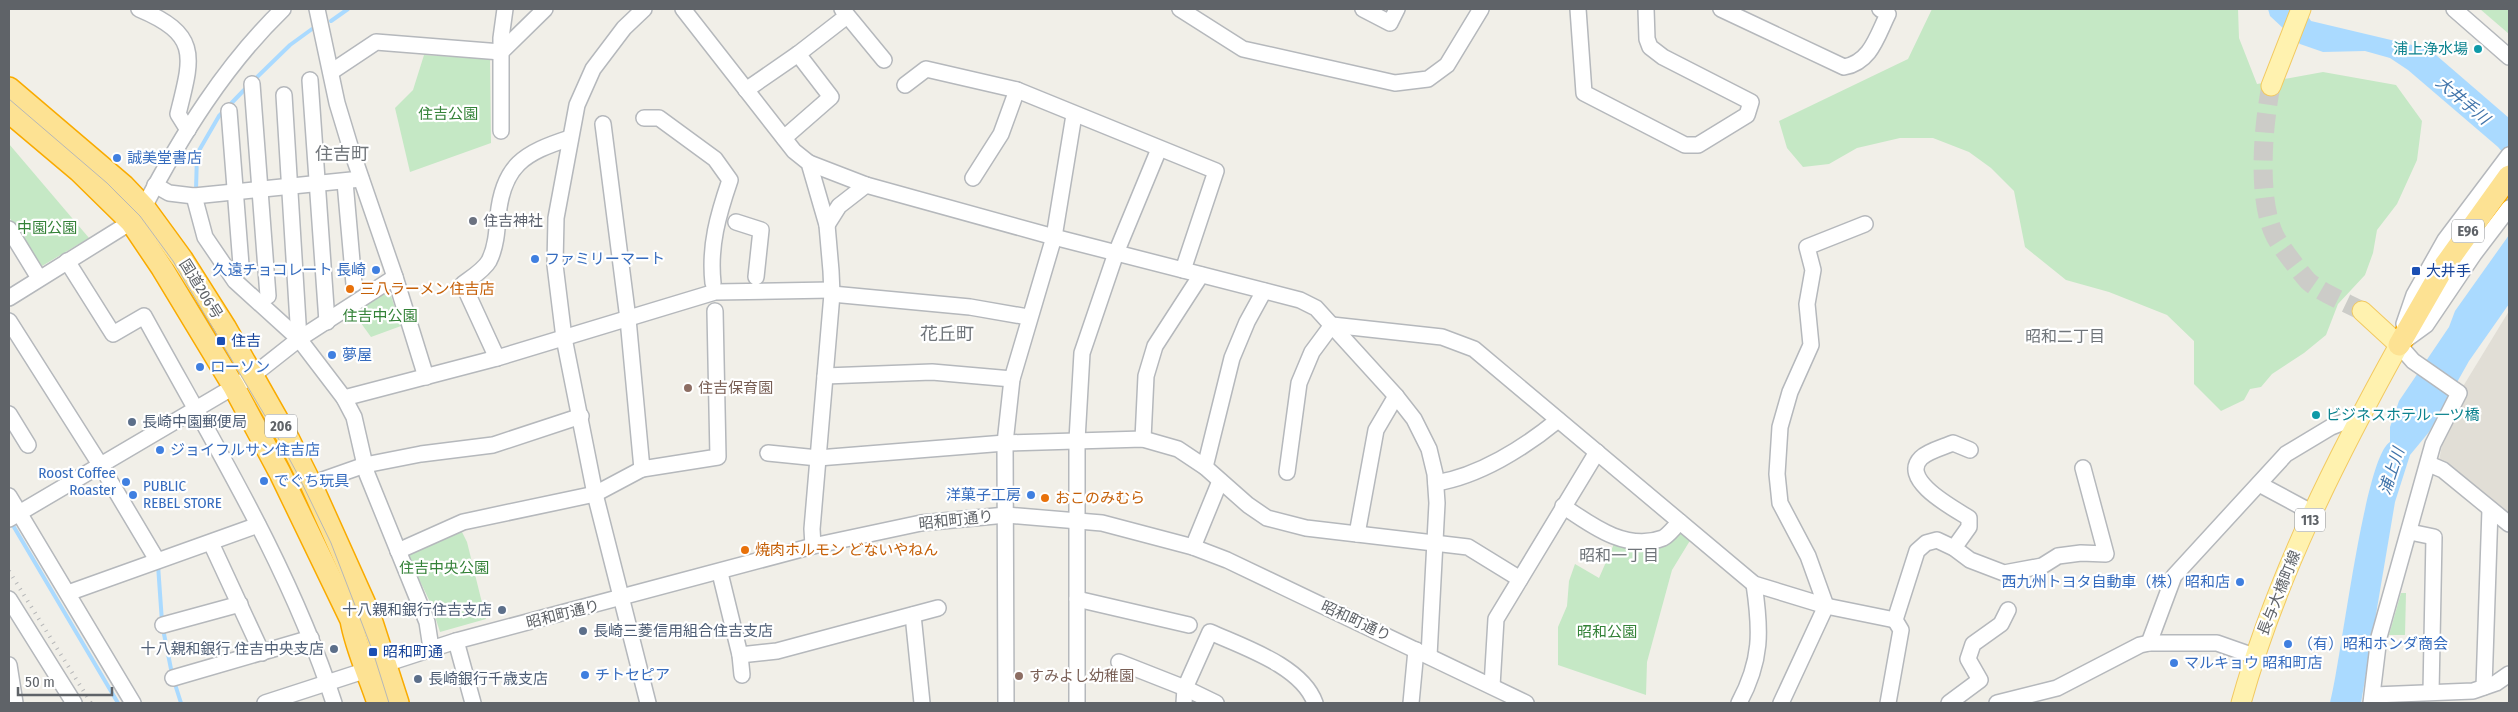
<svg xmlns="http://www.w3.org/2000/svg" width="2518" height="712" viewBox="0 0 2518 712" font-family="'Fira Sans Condensed','Noto Sans JP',sans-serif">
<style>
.education{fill:#e1ded6}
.green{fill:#c5e8c5}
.water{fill:#aadaff}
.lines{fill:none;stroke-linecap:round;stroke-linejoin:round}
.stream{stroke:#aadaff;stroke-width:4}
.major-tunnel{stroke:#ccccc8;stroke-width:19;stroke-dasharray:19 9;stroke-linecap:butt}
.minor-casing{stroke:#b5b8bc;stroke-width:18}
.major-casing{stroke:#f2c960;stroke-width:21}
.highway-casing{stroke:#f9ab00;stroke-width:24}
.minor{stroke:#fff;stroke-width:15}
.major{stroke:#fff2af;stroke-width:19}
.highway{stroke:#fde293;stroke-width:21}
.tram{stroke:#b6b7b8;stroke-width:1}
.rail{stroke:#b6b7b8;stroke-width:4;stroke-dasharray:1 6;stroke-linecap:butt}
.culture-dot{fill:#0f9aa8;stroke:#fff;stroke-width:2}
.shop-dot{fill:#3f7fe0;stroke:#fff;stroke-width:2}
.worship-dot{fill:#6b7280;stroke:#fff;stroke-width:2}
.transit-dot{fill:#1a4fb4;stroke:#fff;stroke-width:2}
.food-dot{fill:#e8710a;stroke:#fff;stroke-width:2}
.education-dot{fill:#8d6e63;stroke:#fff;stroke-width:2}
.service-dot{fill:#5c6f8a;stroke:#fff;stroke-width:2}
.labels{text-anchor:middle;stroke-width:4.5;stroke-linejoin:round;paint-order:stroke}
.shield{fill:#fff;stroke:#8f9295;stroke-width:1}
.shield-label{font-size:14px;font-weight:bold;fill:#5f6368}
.culture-label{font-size:15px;fill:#0d838f;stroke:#fff;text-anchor:end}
.park-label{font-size:15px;fill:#348238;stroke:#fff}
.shop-label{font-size:15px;fill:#366cbe;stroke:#fff;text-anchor:start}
.worship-label{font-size:15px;fill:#5b616d;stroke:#fff;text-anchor:start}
.transit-label{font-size:15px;fill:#164399;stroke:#fff;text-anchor:start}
.street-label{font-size:15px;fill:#5f6368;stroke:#fff}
.food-label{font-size:15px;fill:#c56008;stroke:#fff;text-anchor:start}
.education-label{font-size:15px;fill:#785e54;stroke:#fff;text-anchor:start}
.service-label{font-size:15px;fill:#4e5e75;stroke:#fff;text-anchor:start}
.water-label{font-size:16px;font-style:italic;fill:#4174aa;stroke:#fff}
.neighbourhood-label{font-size:16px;fill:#70757a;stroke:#fff}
.quarter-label{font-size:18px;fill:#70757a;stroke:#fff}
</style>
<rect width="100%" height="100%" fill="#f1efe8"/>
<!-- education -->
<path class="education" d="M 2509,311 L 2509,520 L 2439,461 L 2444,434 L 2459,393 Z"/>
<!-- green -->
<g class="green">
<path d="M 1932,9 L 2238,9 L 2239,38 L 2257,84 L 2323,72 L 2396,85 L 2422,121 L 2417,160 L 2397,204 L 2377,230 L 2373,253 L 2365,275 L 2338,304 L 2326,335 L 2304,353 L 2272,374 L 2261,387 L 2250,389 L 2244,400 L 2221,411 L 2194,384 L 2194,341 L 2167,315 L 2109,292 L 2066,280 L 2025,247 L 2014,191 L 1991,168 L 1969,152 L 1933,138 L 1900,138 L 1857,148 L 1829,164 L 1803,167 L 1787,148 L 1779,121 L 1908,59 Z"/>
<path d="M 2480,9 L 2509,9 L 2509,34 Z"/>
<path d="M 424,55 L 490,59 L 491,143 L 410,172 L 395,108 L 413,90 Z"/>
<path d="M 9,144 L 89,238 L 42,266 L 9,217 Z"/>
<path d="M 389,290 L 401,326 L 371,337 L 353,312 Z"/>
<path d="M 1680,522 L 1694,534 L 1672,570 L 1647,662 L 1646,695 L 1558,665 L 1558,627 L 1567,606 L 1569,581 L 1575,564 L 1599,578 L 1617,537 L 1664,538 Z"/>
<path d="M 461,530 L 467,542 L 486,619 L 440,632 L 431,604 L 407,554 Z"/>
<path d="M 2401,593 L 2406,593 L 2405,635 L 2389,635 Z"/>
</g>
<!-- water -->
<g class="water">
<path d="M 2268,9 L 2303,9 L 2311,21 L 2429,49 L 2509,118 L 2509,160 L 2498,147 L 2408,70 L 2390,58 L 2365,51 L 2323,52 L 2300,44 L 2270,16 Z"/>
<path d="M 2509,235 L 2509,304 L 2469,361 L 2429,432 L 2410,455 L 2395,502 L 2361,703 L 2330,703 C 2341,664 2364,457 2390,442 L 2390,427 L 2399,401 L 2449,327 L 2455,311 Z"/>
</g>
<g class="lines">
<!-- stream -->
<g class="stream">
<path d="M 331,21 L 348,9"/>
<path d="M 254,80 L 290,45 L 312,29"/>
<path d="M 196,190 L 197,154 L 219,116 L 247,87"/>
<path d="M 11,522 L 118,703"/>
<path d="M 158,565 L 162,622"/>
<path d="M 163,629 L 172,674"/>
<path d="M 174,681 L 181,703"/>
</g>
<!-- major-tunnel -->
<path class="major-tunnel" d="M 2271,86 C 2263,126 2257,197 2274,234 C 2278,244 2301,273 2308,281 C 2320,292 2347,303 2362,311"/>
<defs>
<g id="minor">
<path d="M 139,9 C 201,35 192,57 178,114 L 188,130"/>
<path d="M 317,9 L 337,103 L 350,146 L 395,277 L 426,377"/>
<path d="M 644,9 L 624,28 L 593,69 L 577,105 L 556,218 L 555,265 L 564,338 L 595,494 L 648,703"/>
<path d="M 683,9 L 794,151 L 809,163 L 827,225 L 831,271 L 832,294 L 812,529 L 813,546"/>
<path d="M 842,9 L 884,60"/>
<path d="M 1180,9 L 1243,49 L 1395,83 L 1428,79 L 1447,65 L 1481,9"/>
<path d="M 1363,9 L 1390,23 L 1397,9"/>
<path d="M 1578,9 L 1584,93 L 1685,145 L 1698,145 L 1747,115 L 1751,102 L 1663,57 L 1650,47 L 1647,39 L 1646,9"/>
<path d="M 1721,9 L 1844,67 C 1871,62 1877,36 1888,14 L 1880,9"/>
<path d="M 2454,9 L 2509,57"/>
<path d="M 331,72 L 376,42 L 501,52 L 545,9"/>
<path d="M 310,80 L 327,322"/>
<path d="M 252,84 L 268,296"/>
<path d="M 905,85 L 926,69 L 1017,90 L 1216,171 L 1183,270"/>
<path d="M 746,90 L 798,54 L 847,16"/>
<path d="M 284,95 L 299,339"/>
<path d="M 229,111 L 241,265"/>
<path d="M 644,118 L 659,118 L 715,159 L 730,180 C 718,215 709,246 713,283"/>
<path d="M 603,124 L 628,319 L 642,469 L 718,457 L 715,311"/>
<path d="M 501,131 L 501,38 L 505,9"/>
<path d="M 784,138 L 831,97 L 798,54"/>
<path d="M 809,163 L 866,185 L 1054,237 L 1300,300 L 1316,308 L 1396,396 L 1414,419 L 1429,449 L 1435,474 L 1437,503 L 1429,656"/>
<path d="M 973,178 L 1001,134 L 1017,90"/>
<path d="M 345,182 L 354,284"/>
<path d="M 155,185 L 169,193 L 194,196 L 361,179"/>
<path d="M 194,196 L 205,237 L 235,281 L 299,339 L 344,398 L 354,417 L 367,474 L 427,622 L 431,648"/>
<path d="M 144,207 C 181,136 225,65 283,9"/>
<path d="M 736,222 L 761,230 L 756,277"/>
<path d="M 827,225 L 839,206 L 866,185"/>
<path d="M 9,229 L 39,278"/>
<path d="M 67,261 L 113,334 L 144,316 C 213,442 290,567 334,703"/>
<path d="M 832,294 L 970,307 L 1028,317"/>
<path d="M 9,298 L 131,222"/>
<path d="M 9,321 L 101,466 L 157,560"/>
<path d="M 2404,324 L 2414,295 L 2445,240 L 2509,155"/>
<path d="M 2404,341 L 2426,325 L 2474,254 L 2509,208"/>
<path d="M 497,358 L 463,284 C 471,278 484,270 489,261 C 496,247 497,231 498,216 C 503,165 524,153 570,138"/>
<path d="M 825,376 L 932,372 L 1012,379"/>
<path d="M 344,398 L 497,358 L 715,292 L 831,290"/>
<path d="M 9,414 L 28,445"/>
<path d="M 1143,439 L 1146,376 L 1155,346 L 1201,275"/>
<path d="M 768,453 L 818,458 L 1005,443 L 1143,439 L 1178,449 L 1205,467 L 1248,505 L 1267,518 L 1306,528 L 1468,547 L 1520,579"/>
<path d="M 2429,464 L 2443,470 L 2509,524"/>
<path d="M 1205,467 L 1232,358 L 1247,322 L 1264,291"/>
<path d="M 1287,472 L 1299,383 L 1312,352 L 1332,325 L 1442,337 L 1474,349 L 1754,584 L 1826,606 L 1895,620"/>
<path d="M 1436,483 C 1479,476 1524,448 1558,420"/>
<path d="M 311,484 L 365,465 L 421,454 L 493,445 L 581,416"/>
<path d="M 2259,484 L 2313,513"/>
<path d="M 9,496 L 133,703"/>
<path d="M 1563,506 C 1591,525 1626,552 1663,538 C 1669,535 1675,526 1680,522"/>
<path d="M 9,519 L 252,376 L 299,339 L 395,277"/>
<path d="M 2410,532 L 2434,537 L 2431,692"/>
<path d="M 1357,534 L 1376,430 L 1396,396"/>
<path d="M 211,543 L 262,653"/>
<path d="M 1193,547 L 1220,481"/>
<path d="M 1954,548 L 1969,527 L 1969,518 C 1955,509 1899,480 1921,458 C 1928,451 1944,447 1953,443 L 1970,450"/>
<path d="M 398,551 L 463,522 L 595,494 L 642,469"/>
<path d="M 720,573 L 740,655 L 742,675"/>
<path d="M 68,593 L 258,525"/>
<path d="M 9,599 L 74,703"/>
<path d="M 1077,599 L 1189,625"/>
<path d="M 913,615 L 922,703"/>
<path d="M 163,625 L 240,604"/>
<path d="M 456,641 L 473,703"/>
<path d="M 2149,643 L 2174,576 L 2286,454 L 2331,427 L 2359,416"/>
<path d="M 740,655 L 777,651 L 938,608"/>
<path d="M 1119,662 L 1185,688 L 1216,703"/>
<path d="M 9,665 L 15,703"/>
<path d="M 173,678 L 311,638"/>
<path d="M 1492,686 L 1496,619 L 1597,452"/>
<path d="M 2484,687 L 2490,509"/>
<path d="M 2374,695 L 2473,691 L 2496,683 L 2509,674"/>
<path d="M 265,703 L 456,641 L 813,546 L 921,523 L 1006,515 L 1102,523 L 1193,547 L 1227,560 L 1526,703"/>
<path d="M 1006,703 L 1005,443 L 1012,379 L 1054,237 L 1074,115"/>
<path d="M 1077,703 L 1077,440 L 1082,353 L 1116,253 L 1159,149"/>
<path d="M 1184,703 L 1185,688 L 1210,632 C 1243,647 1302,666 1315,703"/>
<path d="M 1411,703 L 1416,650"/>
<path d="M 1739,703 C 1762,660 1761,631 1754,584"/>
<path d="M 1781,703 L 1826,606 L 1808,556 L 1780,503 L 1777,474 L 1780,427 L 1790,392 L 1811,345 L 1807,304 L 1813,270 L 1807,247 L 1865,224"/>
<path d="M 1888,703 L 1901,630 L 1895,620 L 1917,551 L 1926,543 L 1937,540 L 1954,548 L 1970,560 L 2004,573 L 2042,566 L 2058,556 L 2081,553 L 2106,554 L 2083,468"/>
<path d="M 1949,703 L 1980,680 L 1968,659 L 1973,644 L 2001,624 L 2008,610"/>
<path d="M 1997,703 L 2057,688 L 2140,645 L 2149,643 L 2217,643 L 2254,656"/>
<path d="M 2371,703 L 2379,637 L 2433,444 L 2459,393 L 2413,361 L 2399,345"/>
</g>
<g id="major">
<path d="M 2271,86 L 2301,9"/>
<path d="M 2241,703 C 2276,577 2336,459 2399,345 L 2362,311"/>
</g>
<g id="highway">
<path d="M 9,88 L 124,186 L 144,207 L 182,259 L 225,327 L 289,440 L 311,484 L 369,613 L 398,703"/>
<path d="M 9,112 L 79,171 L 131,222 L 162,268 L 234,387 L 280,473 L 351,620 C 356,649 369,675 378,703"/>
<path d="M 2399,345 L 2445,265 L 2509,176"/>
</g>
</defs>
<!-- minor casing -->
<use href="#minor" class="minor-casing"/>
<!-- major casing -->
<use href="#major" class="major-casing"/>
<!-- highway casing -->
<use href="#highway" class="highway-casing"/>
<!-- minor -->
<use href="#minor" class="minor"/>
<!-- major -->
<use href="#major" class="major"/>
<!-- highway -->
<use href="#highway" class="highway"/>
<!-- tram -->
<path class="tram" d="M 9,99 L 107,183 L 140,216 L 173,261 L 277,436 L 298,475 L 331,543 L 373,652 L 389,703"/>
<!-- rail -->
<path class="rail" d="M 9,571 L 91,703"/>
</g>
<!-- markers -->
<g class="culture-dot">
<circle cx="2478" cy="49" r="5"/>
<circle cx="2316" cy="415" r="5"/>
</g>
<g class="shop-dot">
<circle cx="117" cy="158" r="5"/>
<circle cx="535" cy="259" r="5"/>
<circle cx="376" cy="270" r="5"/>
<circle cx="332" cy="355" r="5"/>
<circle cx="200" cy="367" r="5"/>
<circle cx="160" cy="450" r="5"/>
<circle cx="264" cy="481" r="5"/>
<circle cx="126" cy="482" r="5"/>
<circle cx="133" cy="495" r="5"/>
<circle cx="1031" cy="495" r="5"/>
<circle cx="2240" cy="582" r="5"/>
<circle cx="2288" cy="644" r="5"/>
<circle cx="2174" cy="663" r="5"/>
<circle cx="585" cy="675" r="5"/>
</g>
<circle class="worship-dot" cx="473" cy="221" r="5"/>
<g class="transit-dot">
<rect x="2411" y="266" width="10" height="10" rx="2.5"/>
<rect x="216" y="336" width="10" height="10" rx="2.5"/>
<rect x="368" y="647" width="10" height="10" rx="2.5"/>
</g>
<g class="food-dot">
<circle cx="350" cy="289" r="5"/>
<circle cx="1045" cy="498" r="5"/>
<circle cx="745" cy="550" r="5"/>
</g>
<g class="education-dot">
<circle cx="688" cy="388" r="5"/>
<circle cx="1019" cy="676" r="5"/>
</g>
<g class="service-dot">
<circle cx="132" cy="422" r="5"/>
<circle cx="502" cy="610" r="5"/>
<circle cx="583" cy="631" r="5"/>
<circle cx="334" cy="649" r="5"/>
<circle cx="418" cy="679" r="5"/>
</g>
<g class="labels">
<!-- shield labels -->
<g class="shield">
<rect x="2452" y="219.5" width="32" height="23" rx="4"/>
<rect x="265" y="414.5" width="32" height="23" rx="4"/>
<rect x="2295" y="508.5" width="30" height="23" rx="4"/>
</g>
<g class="shield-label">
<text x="2468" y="236">E96</text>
<text x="281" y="431">206</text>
<text x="2310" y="525">113</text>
</g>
<!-- culture labels -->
<g class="culture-label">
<text x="2468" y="54">浦上浄水場</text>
<text x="2326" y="420" text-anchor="start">ビジネスホテル 一ツ橋</text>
</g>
<!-- park labels -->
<g class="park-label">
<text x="448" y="119">住吉公園</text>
<text x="47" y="233">中園公園</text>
<text x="380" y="321">住吉中公園</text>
<text x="444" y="573">住吉中央公園</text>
<text x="1607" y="637">昭和公園</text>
</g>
<!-- shop labels -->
<g class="shop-label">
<text x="127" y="163">誠美堂書店</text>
<text x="545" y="264">ファミリーマート</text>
<text x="366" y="275" text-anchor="end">久遠チョコレート 長崎</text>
<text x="342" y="360">夢屋</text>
<text x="210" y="372">ローソン</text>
<text x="170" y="455">ジョイフルサン住吉店</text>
<text x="116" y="478" text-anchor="end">Roost Coffee<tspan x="116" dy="17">Roaster</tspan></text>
<text x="274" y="486">でぐち玩具</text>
<text x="143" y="491">PUBLIC<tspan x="143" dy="17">REBEL STORE</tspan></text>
<text x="1021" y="500" text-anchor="end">洋菓子工房</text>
<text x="2230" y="587" text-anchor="end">西九州トヨタ自動車（株） 昭和店</text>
<text x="2298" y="649">（有）昭和ホンダ商会</text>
<text x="2184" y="668">マルキョウ 昭和町店</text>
<text x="595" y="680">チトセピア</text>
</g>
<!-- worship labels -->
<g class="worship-label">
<text x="483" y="226">住吉神社</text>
</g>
<!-- transit labels -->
<g class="transit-label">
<text x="2426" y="276">大井手</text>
<text x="231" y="346">住吉</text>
<text x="383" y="657">昭和町通</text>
</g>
<!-- street labels -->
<g class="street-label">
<text transform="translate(201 289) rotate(58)" y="5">国道206号</text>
<text transform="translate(956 520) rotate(-6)" y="5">昭和町通り</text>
<text transform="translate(2279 593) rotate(-68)" y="5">長与大橋町線</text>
<text transform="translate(563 614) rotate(-14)" y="5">昭和町通り</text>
<text transform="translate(1356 621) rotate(25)" y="5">昭和町通り</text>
</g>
<!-- food labels -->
<g class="food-label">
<text x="360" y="294">三八ラーメン住吉店</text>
<text x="1055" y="503">おこのみむら</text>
<text x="755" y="555">焼肉ホルモン どないやねん</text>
</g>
<!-- education labels -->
<g class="education-label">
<text x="698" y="393">住吉保育園</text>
<text x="1029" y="681">すみよし幼稚園</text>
</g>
<!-- service labels -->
<g class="service-label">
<text x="142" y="427">長崎中園郵便局</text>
<text x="492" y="615" text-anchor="end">十八親和銀行住吉支店</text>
<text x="593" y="636">長崎三菱信用組合住吉支店</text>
<text x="324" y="654" text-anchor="end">十八親和銀行 住吉中央支店</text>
<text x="428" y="684">長崎銀行千歳支店</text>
</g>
<!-- water labels -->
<g class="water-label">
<text transform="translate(2463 100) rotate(40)" y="6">大井手川</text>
<text transform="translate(2391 471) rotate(-72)" y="6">浦上川</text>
</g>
<!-- neighbourhood labels -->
<g class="neighbourhood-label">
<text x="2065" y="342">昭和二丁目</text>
<text x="1619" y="561">昭和一丁目</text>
</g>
<!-- quarter labels -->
<g class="quarter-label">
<text x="342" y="160">住吉町</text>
<text x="947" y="340">花丘町</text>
</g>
</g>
<!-- border -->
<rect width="2518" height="712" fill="none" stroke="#5f6368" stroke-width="20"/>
<!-- scale -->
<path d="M18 687v8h94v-8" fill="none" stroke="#5f6368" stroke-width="2.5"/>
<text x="25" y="687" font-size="15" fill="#5f6368" stroke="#ffffff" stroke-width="4" paint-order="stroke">50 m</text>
</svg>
